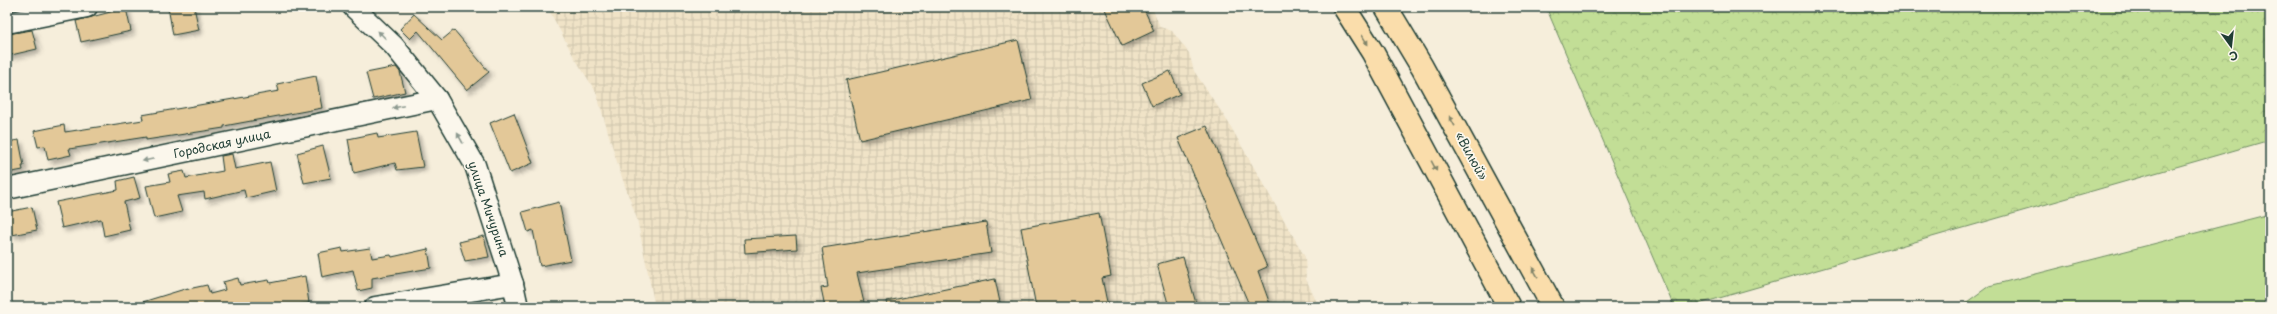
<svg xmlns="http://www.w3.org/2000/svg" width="2277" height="314" viewBox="0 0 2277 314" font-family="'Playpen Sans',sans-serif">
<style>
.industrial{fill:url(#industrial-grid)}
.green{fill:#c2de96;stroke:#708e65}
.forest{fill:url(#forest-crowns);stroke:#708e65}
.building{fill:#e3c898;stroke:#1f3d34;filter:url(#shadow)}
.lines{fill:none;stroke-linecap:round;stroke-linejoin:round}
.minor-casing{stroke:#1f3d34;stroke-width:23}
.highway-casing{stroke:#1f3d34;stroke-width:25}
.minor{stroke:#fbf7ec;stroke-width:20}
.highway{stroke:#faddab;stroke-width:22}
.oneway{fill:#8d9a90}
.oneway2{fill:#82856a}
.labels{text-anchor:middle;stroke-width:3.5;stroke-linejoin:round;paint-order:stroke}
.street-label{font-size:12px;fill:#1f3d34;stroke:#fbf7ec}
</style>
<defs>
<pattern id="industrial-grid" width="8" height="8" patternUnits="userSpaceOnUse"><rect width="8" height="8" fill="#f0e3c7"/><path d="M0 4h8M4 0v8" fill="none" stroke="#cdc4ac"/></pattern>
<pattern id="forest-crowns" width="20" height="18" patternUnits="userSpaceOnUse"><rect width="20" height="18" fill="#c2de96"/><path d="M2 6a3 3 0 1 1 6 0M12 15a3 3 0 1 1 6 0" fill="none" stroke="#a6bf82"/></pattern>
<filter id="shadow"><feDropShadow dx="3.5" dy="3.5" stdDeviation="2" flood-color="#0004"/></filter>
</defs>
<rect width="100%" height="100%" fill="#f6eedb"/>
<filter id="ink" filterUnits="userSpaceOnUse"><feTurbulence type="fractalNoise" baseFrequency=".025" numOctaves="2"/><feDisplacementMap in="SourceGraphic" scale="8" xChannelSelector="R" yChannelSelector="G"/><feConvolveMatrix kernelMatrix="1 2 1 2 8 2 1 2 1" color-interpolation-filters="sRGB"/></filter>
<g filter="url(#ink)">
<!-- industrial -->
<path class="industrial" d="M 553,7 L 1152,7 L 1160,27 L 1172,31 L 1189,53 L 1194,71 L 1228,122 L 1305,257 L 1306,279 L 1319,307 L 655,307 L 637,219 L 620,172 L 596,92 L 574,57 L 549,10 Z"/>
<!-- green -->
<path class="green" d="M 2270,214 L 2270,307 L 1960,307 L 1989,286 Z"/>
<!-- forest -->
<path class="forest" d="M 1546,7 L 2270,7 L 2270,140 L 1688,307 L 1674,307 Z"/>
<!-- building -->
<g class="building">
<path d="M 168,7 L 194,7 L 199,30 L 173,35 Z"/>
<path d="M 1104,7 L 1143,7 L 1154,31 L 1122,46 Z"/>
<path d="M 126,8 L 131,31 L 81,42 L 76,21 Z"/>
<path d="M 414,14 L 442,40 L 454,30 L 489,72 L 467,90 L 418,31 L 410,39 L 400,29 Z"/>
<path d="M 32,30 L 37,49 L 7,56 L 7,34 Z"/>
<path d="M 1018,40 L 1032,100 L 860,140 L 846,80 Z"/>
<path d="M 396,67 L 400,72 L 405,92 L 373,99 L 366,73 Z"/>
<path d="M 1170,71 L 1180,94 L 1152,106 L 1142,83 Z"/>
<path d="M 316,76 L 322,108 L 224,126 L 224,128 L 146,140 L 146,137 L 69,149 L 71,155 L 48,160 L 45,146 L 38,147 L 34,131 L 64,125 L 65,132 L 143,120 L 142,115 L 279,91 L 277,84 Z"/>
<path d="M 514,113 L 533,163 L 510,173 L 490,123 Z"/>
<path d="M 1207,126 L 1267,267 L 1258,271 L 1271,307 L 1250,307 L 1178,138 Z"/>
<path d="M 416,132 L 423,167 L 397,170 L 395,163 L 354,173 L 348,139 L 377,133 L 378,138 Z"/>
<path d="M 19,140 L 24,166 L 22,166 L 23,170 L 7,173 L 7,142 Z"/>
<path d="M 323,146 L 331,178 L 304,183 L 297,153 Z"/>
<path d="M 232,154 L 235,169 L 270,162 L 276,191 L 246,198 L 244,190 L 205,199 L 204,192 L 177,196 L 182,212 L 154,218 L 146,186 L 170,182 L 168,174 L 184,171 L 186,178 L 223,171 L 221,156 Z"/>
<path d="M 134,177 L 140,198 L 124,202 L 130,230 L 104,236 L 101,219 L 62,228 L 56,202 L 118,190 L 117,181 Z"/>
<path d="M 559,202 L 571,260 L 540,266 L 533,230 L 528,232 L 522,212 Z"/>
<path d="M 32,207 L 37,230 L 12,235 L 7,212 Z"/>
<path d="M 1099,213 L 1111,276 L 1102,278 L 1108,307 L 1036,307 L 1021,228 Z"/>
<path d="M 986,222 L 991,253 L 857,273 L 865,307 L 825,307 L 821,288 L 828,287 L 822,248 Z"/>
<path d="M 484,236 L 489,257 L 465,261 L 459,242 Z"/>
<path d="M 796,236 L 797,249 L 745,253 L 744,239 Z"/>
<path d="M 342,248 L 343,252 L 370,248 L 372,258 L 391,255 L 392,257 L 428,249 L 431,268 L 372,278 L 372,288 L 358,291 L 353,270 L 322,277 L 318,253 Z"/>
<path d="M 1183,257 L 1197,307 L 1169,307 L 1157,264 Z"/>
<path d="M 305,276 L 309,303 L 283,307 L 249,307 L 249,304 L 232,307 L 137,307 L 136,304 L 188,288 L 188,289 L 207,285 L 210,294 L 225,290 L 223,282 L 238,278 L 240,285 L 269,280 L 270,283 Z"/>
<path d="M 995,279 L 1001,307 L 888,307 L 887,301 Z"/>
</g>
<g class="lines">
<defs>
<g id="minor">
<path d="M 353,7 L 394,46 L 437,99 L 475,165 L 513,284 L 518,307"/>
<path d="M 7,23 L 87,7"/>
<path d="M 7,189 L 437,99"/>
<path d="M 375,307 L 513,284"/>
</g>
<g id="highway">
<path d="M 1344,7 L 1373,53 L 1509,307"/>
<path d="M 1386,7 L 1422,67 L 1553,307"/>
</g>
</defs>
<!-- minor casing -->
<use href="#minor" class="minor-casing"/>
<!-- highway casing -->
<use href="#highway" class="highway-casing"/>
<!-- minor -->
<use href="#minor" class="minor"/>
<!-- highway -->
<use href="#highway" class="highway"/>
</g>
<!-- one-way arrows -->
<defs><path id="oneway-solid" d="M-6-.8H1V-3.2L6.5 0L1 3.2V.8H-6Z"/></defs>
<g class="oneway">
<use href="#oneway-solid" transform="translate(382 35) rotate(-135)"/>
<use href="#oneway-solid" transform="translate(398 107) rotate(168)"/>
<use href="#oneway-solid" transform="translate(460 138) rotate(-119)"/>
<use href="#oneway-solid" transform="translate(148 160) rotate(168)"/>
</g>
<g class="oneway2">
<use href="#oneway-solid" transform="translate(1365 40) rotate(58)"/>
<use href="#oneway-solid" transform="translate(1452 121) rotate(-119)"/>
<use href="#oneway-solid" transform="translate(1434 166) rotate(62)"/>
<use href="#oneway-solid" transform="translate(1535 272) rotate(-119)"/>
</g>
</g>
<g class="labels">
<!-- street labels -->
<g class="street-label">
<text transform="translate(222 144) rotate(-12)" y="4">Городская улица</text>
<text transform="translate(1471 156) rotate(61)" y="4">«Вилюй»</text>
<text transform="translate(488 209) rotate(71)" y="4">улица Мичурина</text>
</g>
</g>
<!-- margin -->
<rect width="2277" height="314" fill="none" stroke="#fbf7ec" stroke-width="24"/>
<rect x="12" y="12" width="2253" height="290" fill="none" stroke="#1f3d34" stroke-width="1.5" filter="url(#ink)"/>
<!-- north arrow -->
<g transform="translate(2231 46) rotate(165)" stroke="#fbf7ec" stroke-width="3" paint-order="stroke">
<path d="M0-3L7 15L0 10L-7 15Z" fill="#1f3d34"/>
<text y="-6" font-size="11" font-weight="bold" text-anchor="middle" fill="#1f3d34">С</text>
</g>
</svg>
